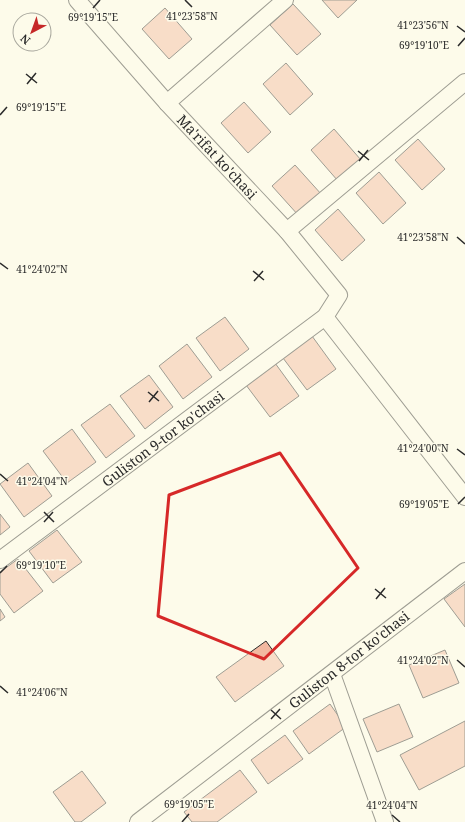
<svg xmlns="http://www.w3.org/2000/svg" width="465" height="822" viewBox="0 0 465 822" font-family="'Noto Serif',serif">
<style>
.building{fill:#f2b8a0;stroke:#2b2b2b}
.lines{fill:none;stroke-linecap:round;stroke-linejoin:round}
.minor-casing{stroke:#2b2b2b;stroke-width:18}
.minor{stroke:#fdfbea;stroke-width:16}
.marked{fill:none;stroke:#d62828;stroke-width:3;stroke-linejoin:round}
.ticks{fill:none;stroke:#2b2b2b;stroke-width:1.5}
.labels{text-anchor:middle;stroke-width:3;stroke-linejoin:round;paint-order:stroke}
.street-label{font-size:14px;fill:#2b2b2b;stroke:#fdfbea}
.ticks-label{font-size:10px;text-anchor:middle;fill:#2b2b2b;stroke:#fdfbea;stroke-width:3;stroke-linejoin:round;paint-order:stroke}
</style>
<rect width="100%" height="100%" fill="#fdfbea"/>
<!-- building -->
<g class="building">
<path d="M 322,0 L 357,0 L 338,18 Z"/>
<path d="M 293,4 L 321,34 L 297,55 L 270,25 Z"/>
<path d="M 165,8 L 192,39 L 169,59 L 142,29 Z"/>
<path d="M 286,63 L 313,94 L 290,115 L 263,84 Z"/>
<path d="M 244,102 L 271,132 L 248,153 L 221,123 Z"/>
<path d="M 334,129 L 361,160 L 338,181 L 311,150 Z"/>
<path d="M 418,139 L 445,169 L 422,190 L 395,160 Z"/>
<path d="M 295,165 L 322,195 L 299,216 L 272,186 Z"/>
<path d="M 379,172 L 406,203 L 383,224 L 356,193 Z"/>
<path d="M 338,209 L 365,240 L 342,261 L 315,230 Z"/>
<path d="M 225,317 L 249,349 L 220,371 L 196,338 Z"/>
<path d="M 312,336 L 336,369 L 307,390 L 283,358 Z"/>
<path d="M 187,344 L 212,377 L 183,399 L 159,366 Z"/>
<path d="M 275,363 L 299,396 L 270,417 L 246,385 Z"/>
<path d="M 149,375 L 173,407 L 145,429 L 120,396 Z"/>
<path d="M 110,404 L 135,436 L 106,458 L 81,425 Z"/>
<path d="M 72,429 L 96,462 L 67,483 L 43,451 Z"/>
<path d="M 28,463 L 52,496 L 24,517 L 0,484 Z"/>
<path d="M 0,514 L 10,527 L 0,535 Z"/>
<path d="M 57,530 L 82,562 L 53,583 L 29,551 Z"/>
<path d="M 18,559 L 43,591 L 14,613 L 0,594 L 0,572 Z"/>
<path d="M 465,584 L 465,627 L 444,599 Z"/>
<path d="M 0,609 L 5,617 L 0,621 Z"/>
<path d="M 266,641 L 284,666 L 235,702 L 216,677 Z"/>
<path d="M 445,650 L 459,683 L 423,698 L 409,665 Z"/>
<path d="M 330,704 L 346,727 L 309,754 L 293,731 Z"/>
<path d="M 399,704 L 413,737 L 377,752 L 363,719 Z"/>
<path d="M 465,721 L 465,766 L 419,790 L 400,755 Z"/>
<path d="M 285,735 L 303,759 L 268,784 L 251,760 Z"/>
<path d="M 240,770 L 257,792 L 217,822 L 192,822 L 184,812 Z"/>
<path d="M 82,771 L 106,803 L 81,822 L 75,822 L 53,792 Z"/>
</g>
<g class="lines">
<defs>
<g id="minor">
<path d="M 167,103 L 285,0"/>
<path d="M 287,231 L 465,82"/>
<path d="M 325,317 L 465,497"/>
<path d="M 0,560 L 325,317 L 339,295 L 287,231 L 167,103 L 77,0"/>
<path d="M 332,674 L 385,822"/>
<path d="M 138,822 L 465,571"/>
</g>
</defs>
<!-- minor casing -->
<use href="#minor" class="minor-casing"/>
<!-- minor -->
<use href="#minor" class="minor"/>
</g>
<!-- marked area -->
<path d="M0 0H465V822H0ZM 280,453 L 358,568 L 264,659 L 158,616 L 169,495 Z" fill="#fdfbea" fill-opacity=".55" fill-rule="evenodd"/>
<path class="marked" d="M 280,453 L 358,568 L 264,659 L 158,616 L 169,495 Z"/>
<!-- ticks -->
<path class="ticks" d="M 185,0 L 192,7M 93,8 L 100,0M 457,26 L 465,32M 458,46 L 465,38M 26,74 L 37,83M 27,84 L 36,73M 0,115 L 7,107M 358,151 L 369,160M 359,161 L 368,150M 457,237 L 465,244M 0,263 L 8,269M 253,271 L 264,280M 254,281 L 263,271M 148,392 L 159,401M 149,402 L 158,391M 457,449 L 465,455M 0,474 L 8,481M 458,504 L 465,497M 44,512 L 54,522M 44,522 L 53,512M 0,573 L 7,566M 375,589 L 386,598M 376,599 L 385,588M 457,660 L 465,667M 0,686 L 8,693M 271,710 L 281,719M 271,719 L 280,709M 392,815 L 400,822M 182,822 L 189,814"/>
<g class="labels">
<!-- street labels -->
<g class="street-label">
<text transform="translate(217 157) rotate(47)" y="5">Ma'rifat ko'chasi</text>
<text transform="translate(163 439) rotate(-37)" y="5">Guliston 9-tor ko'chasi</text>
<text transform="translate(349 660) rotate(-38)" y="5">Guliston 8-tor ko'chasi</text>
</g>
</g>
<g class="ticks-label">
<text x="192" y="20">41°23'58"N</text>
<text x="93" y="21">69°19'15"E</text>
<text x="423" y="29">41°23'56"N</text>
<text x="424" y="49">69°19'10"E</text>
<text x="41" y="111">69°19'15"E</text>
<text x="423" y="241">41°23'58"N</text>
<text x="42" y="273">41°24'02"N</text>
<text x="423" y="452">41°24'00"N</text>
<text x="42" y="485">41°24'04"N</text>
<text x="424" y="508">69°19'05"E</text>
<text x="41" y="569">69°19'10"E</text>
<text x="423" y="664">41°24'02"N</text>
<text x="42" y="696">41°24'06"N</text>
<text x="189" y="808">69°19'05"E</text>
<text x="392" y="809">41°24'04"N</text>
</g>
<!-- north arrow -->
<g transform="translate(32 32) rotate(221)"><circle r="19" fill="#fdfbea" stroke="#a9a89e"/>
<path d="M0-3L7 15L0 10L-7 15Z" fill="#c62828"/>
<text y="-6" font-size="11" font-weight="bold" text-anchor="middle" fill="#2b2b2b">N</text>
</g>
</svg>
